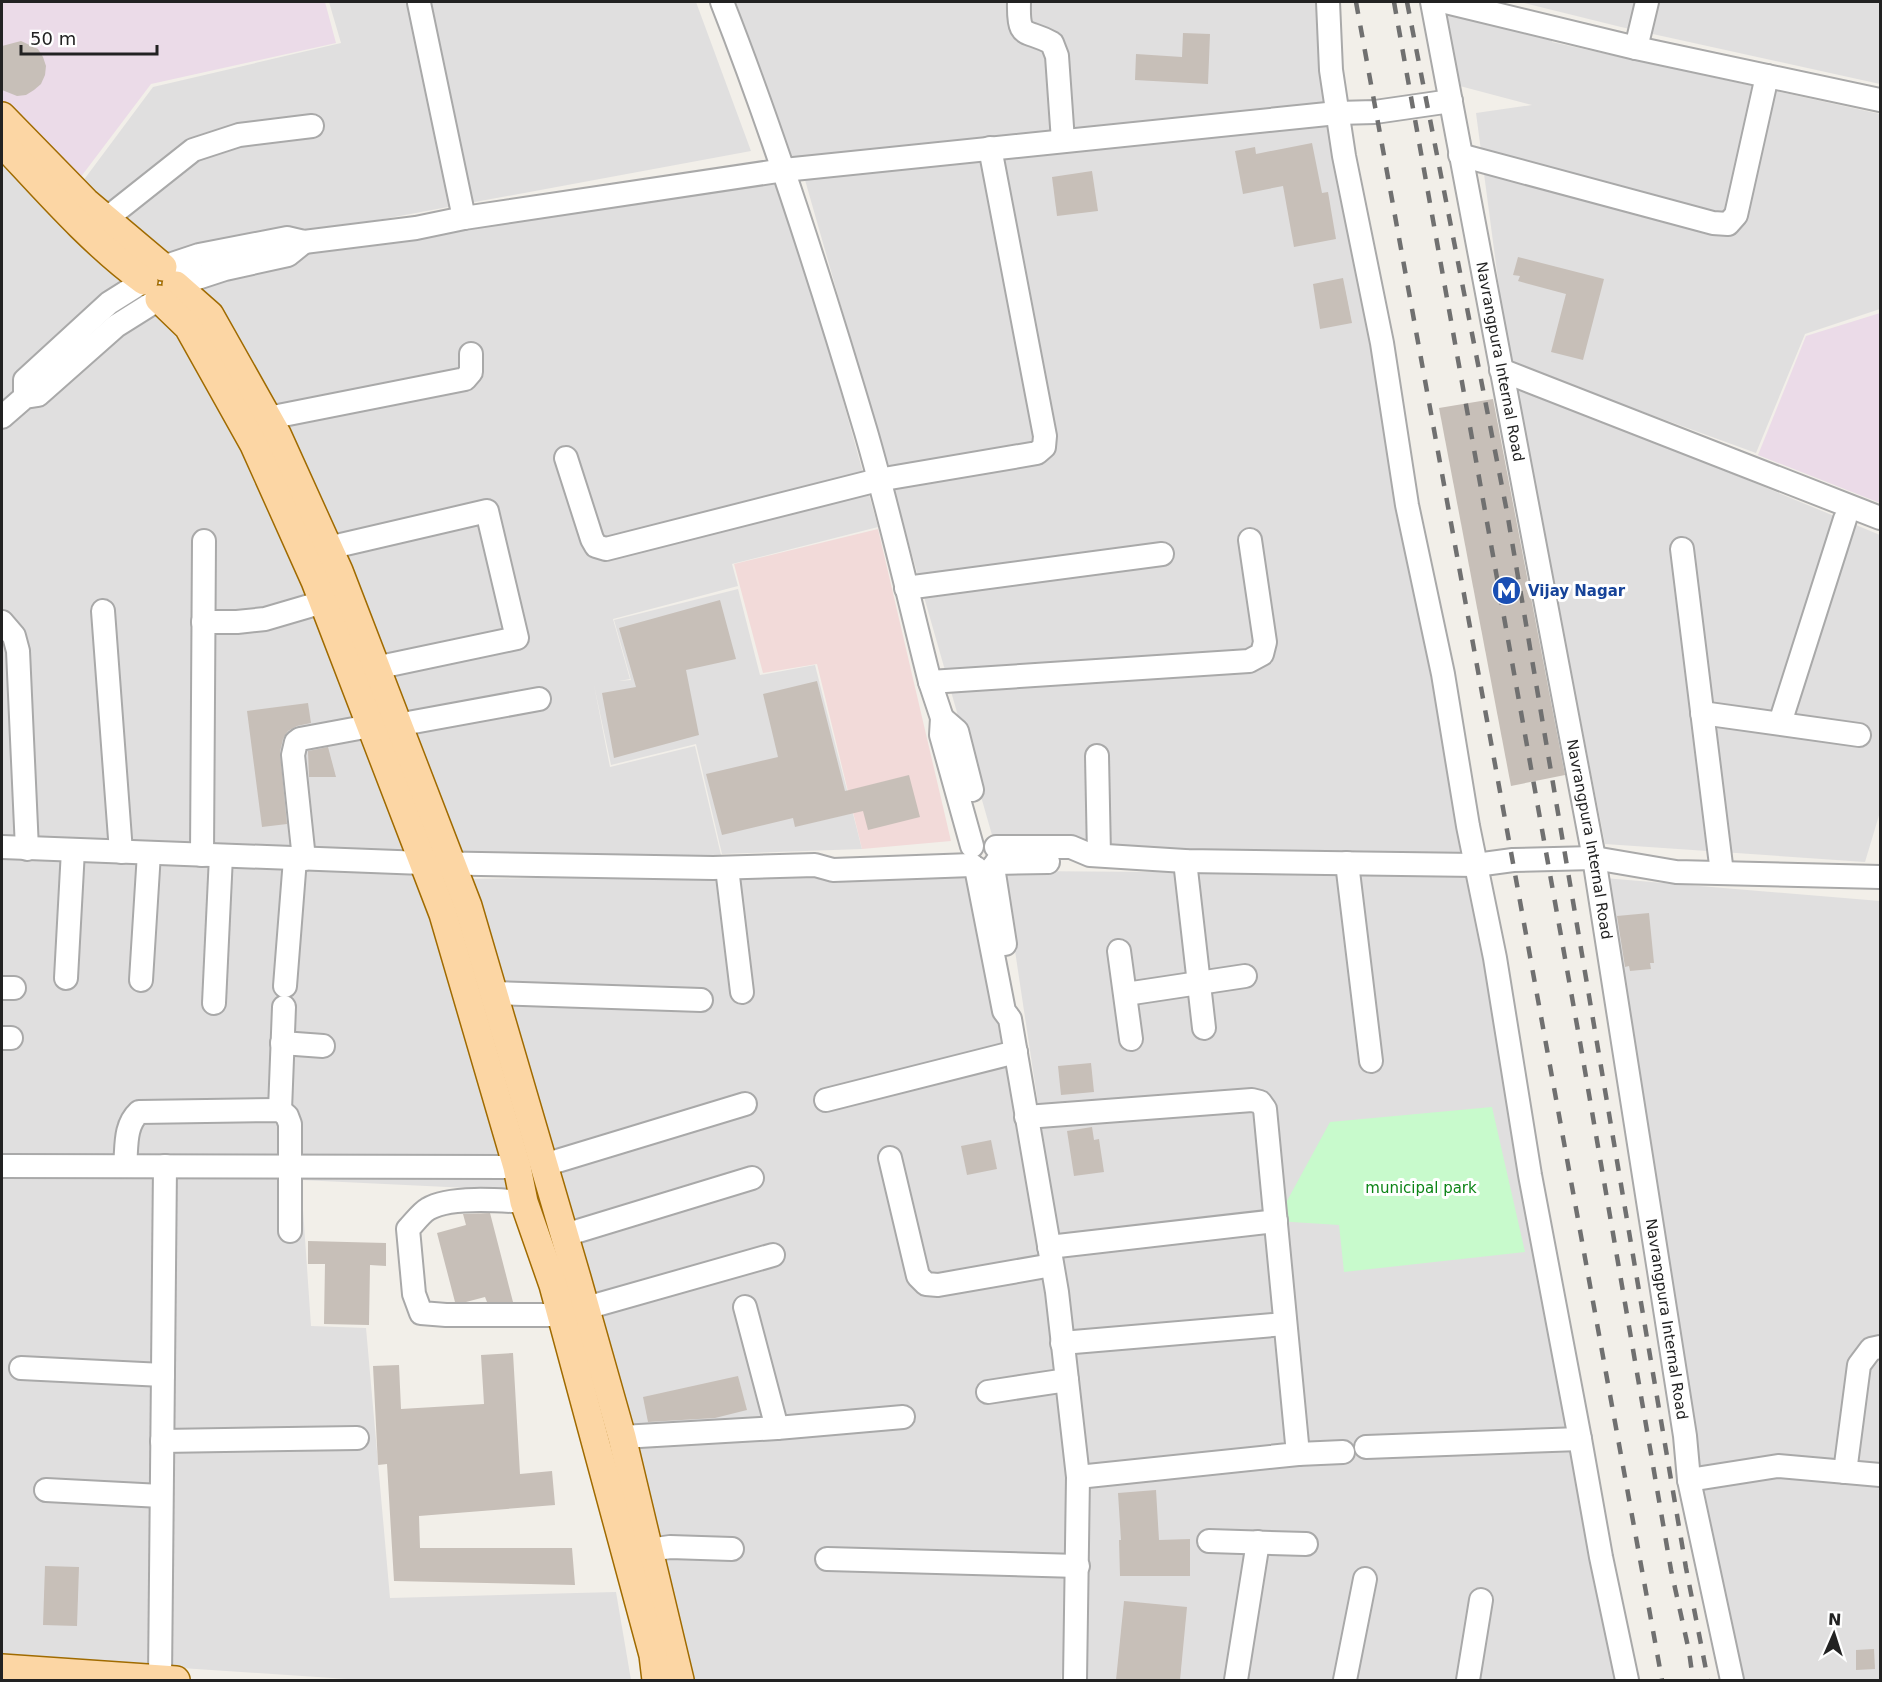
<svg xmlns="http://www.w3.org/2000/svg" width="1882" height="1682" viewBox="0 0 1882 1682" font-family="'DejaVu Sans',sans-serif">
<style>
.residential{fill:#e0dfdf}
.commercial{fill:#f2dad9}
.industrial{fill:#ebdbe8}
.park{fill:#c8facc}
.building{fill:#c7bfb8}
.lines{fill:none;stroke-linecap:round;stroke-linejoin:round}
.minor-casing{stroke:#a9a9a9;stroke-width:26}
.major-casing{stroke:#a06b00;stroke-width:30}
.minor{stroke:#fff;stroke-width:22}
.major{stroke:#fcd6a4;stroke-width:27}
.rail{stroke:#707070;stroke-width:4.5;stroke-dasharray:12 12;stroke-linecap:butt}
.labels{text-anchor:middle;stroke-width:6;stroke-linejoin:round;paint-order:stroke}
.street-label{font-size:15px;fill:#222;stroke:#fff}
.transit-label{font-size:15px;font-weight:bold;fill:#164399;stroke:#fff;text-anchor:start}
.park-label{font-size:15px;fill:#0c8416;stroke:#fff}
</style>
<rect width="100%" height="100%" fill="#f2efe9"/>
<!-- residential -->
<g class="residential">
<path d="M 329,2 L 696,2 L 751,151 L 308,233 L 172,256 L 80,185 L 153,87 L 341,43 Z"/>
<path d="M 736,2 L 1323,2 L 1332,110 L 791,157 Z"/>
<path d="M 1442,2 L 1553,30 L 1552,42 L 1880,114 L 1880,309 L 1805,334 L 1756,453 L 1509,363 L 1476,113 L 1532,105 L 1456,85 Z"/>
<path d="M 1520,2 L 1880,2 L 1880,84 L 1621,27 Z"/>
<path d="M 1332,119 L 1468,857 L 1116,854 L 1086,843 L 992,835 L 805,180 Z"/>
<path d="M 2,150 L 126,281 L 2,402 Z"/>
<path d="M 781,176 L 878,527 L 732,564 L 738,586 L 613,619 L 630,679 L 619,681 L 631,680 L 614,620 L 738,589 L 760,675 L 815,665 L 862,849 L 722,854 L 696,744 L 611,765 L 594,685 L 610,767 L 695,746 L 721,855 L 459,855 L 196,284 L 308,248 Z"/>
<path d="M 159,303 L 248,448 L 410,853 L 2,835 L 2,424 Z"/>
<path d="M 1514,383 L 1880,535 L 1880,812 L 1865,862 L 1605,844 Z"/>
<path d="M 2,853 L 417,872 L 512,1190 L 301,1180 L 311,1326 L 366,1328 L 390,1598 L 616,1592 L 631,1680 L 362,1680 L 2,1656 Z"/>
<path d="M 970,871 L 1048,1299 L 1070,1495 L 1067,1636 L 1061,1680 L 686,1679 L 469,879 Z"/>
<path d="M 1003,871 L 1471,874 L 1620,1680 L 1084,1680 L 1066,1290 Z"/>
<path d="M 1604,878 L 1880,901 L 1880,1462 L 1814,1461 L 1692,1473 Z"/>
<path d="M 1776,1477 L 1880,1484 L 1880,1680 L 1741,1680 L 1700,1488 Z"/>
</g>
<!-- commercial -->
<path class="commercial" d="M 878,529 L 951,841 L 862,849 L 817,664 L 763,673 L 734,564 Z"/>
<!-- industrial -->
<g class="industrial">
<path d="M 2,2 L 325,2 L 336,43 L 151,84 L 77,182 L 2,102 Z"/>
<path d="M 1880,313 L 1880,503 L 1758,455 L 1806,336 Z"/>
</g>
<!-- park -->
<path class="park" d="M 1492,1107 L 1525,1252 L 1344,1272 L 1339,1225 L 1276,1221 L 1330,1122 Z"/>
<!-- building -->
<g class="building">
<path d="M 1183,33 L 1210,34 L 1208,84 L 1135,80 L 1136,54 L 1182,57 Z"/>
<path d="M 21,41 L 38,49 L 43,57 L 46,66 L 45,75 L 41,84 L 34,90 L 26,95 L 17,96 L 2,90 L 2,46 Z"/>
<path d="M 1312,143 L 1322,193 L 1328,192 L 1336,239 L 1294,247 L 1283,186 L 1243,194 L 1235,151 L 1255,147 L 1256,154 Z"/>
<path d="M 1092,171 L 1098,211 L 1057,216 L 1052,177 Z"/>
<path d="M 1518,257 L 1604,279 L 1583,360 L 1551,352 L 1566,294 L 1518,281 L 1520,276 L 1513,275 Z"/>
<path d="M 1343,278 L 1352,323 L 1320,329 L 1313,284 Z"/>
<path d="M 1493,399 L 1565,775 L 1511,786 L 1439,408 Z"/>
<path d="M 720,600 L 736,659 L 686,670 L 699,735 L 614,758 L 602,693 L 636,687 L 619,628 Z"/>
<path d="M 817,681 L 845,791 L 909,775 L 920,817 L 868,830 L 863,811 L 795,827 L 793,818 L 722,835 L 706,774 L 778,757 L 763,694 Z"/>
<path d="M 308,703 L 311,723 L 297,726 L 288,731 L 283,739 L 280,752 L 287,824 L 262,827 L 247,711 Z"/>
<path d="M 328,747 L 336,777 L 309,777 L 308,751 Z"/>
<path d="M 1649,913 L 1654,963 L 1650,963 L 1651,969 L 1630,971 L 1629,966 L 1625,967 L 1617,916 Z"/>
<path d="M 1091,1063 L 1094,1092 L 1061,1095 L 1058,1066 Z"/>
<path d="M 1092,1127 L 1094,1140 L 1099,1139 L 1104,1172 L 1074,1176 L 1067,1131 Z"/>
<path d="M 991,1140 L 997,1169 L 967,1175 L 961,1146 Z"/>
<path d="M 490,1213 L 513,1302 L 487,1302 L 485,1297 L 466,1302 L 455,1302 L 437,1233 L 466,1225 L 463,1214 Z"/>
<path d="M 308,1241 L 386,1243 L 386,1266 L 370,1265 L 369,1325 L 324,1324 L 325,1264 L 308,1264 Z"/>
<path d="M 513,1353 L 520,1474 L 552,1471 L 555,1505 L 419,1516 L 420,1548 L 572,1548 L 575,1585 L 394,1581 L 387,1464 L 378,1465 L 373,1366 L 399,1365 L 401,1409 L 484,1404 L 481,1355 Z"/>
<path d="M 738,1376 L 747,1410 L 715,1418 L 648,1422 L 643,1397 Z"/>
<path d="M 1156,1490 L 1159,1540 L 1190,1539 L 1190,1576 L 1120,1576 L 1119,1540 L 1121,1540 L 1118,1493 Z"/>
<path d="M 45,1566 L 79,1567 L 77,1626 L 43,1625 Z"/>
<path d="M 1124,1601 L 1187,1607 L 1180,1680 L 1116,1680 Z"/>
<path d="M 1874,1649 L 1875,1669 L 1856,1670 L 1856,1650 Z"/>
</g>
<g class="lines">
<defs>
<g id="minor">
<path d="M 722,2 C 777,142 823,287 866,432 C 890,515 909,599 930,682 L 942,718 L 941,735 L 972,846"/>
<path d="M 1019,2 C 1018,41 1025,28 1052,43 L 1057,56 L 1063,141"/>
<path d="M 1328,2 L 1331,70 L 1344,156 L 1382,343 L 1407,505 L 1443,674 L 1468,826 L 1495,958 L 1530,1175 L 1580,1439 L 1601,1557 L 1627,1680"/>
<path id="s1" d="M 1432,2 L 1594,858 L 1685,1436 L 1689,1480 L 1732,1680"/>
<path d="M 1446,2 L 1636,48 L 1880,100"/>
<path d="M 419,3 L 464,218"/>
<path d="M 1636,48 L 1647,2"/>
<path d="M 1460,155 L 1713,223 L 1728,224 L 1736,215 L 1767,76"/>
<path d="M 106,219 L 193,150 L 239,135 L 312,126"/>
<path d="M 163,267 L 199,255 L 287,238 L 304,242 L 416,228 L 464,218 L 784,170 L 1337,113 L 1375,112 L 1451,101"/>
<path d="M 176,285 L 225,269 L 288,255 L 304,242"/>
<path d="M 1501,370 L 1880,518"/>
<path d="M 25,397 L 25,380 L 109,303 L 144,281"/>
<path d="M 2,417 L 25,397 L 38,395 L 116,326 L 159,299"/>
<path d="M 268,418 L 465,379 L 471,372 L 471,354"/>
<path d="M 566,458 L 592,539 L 596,546 L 606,549 L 878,480 L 1037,453 L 1044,447 L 1045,436 L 990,148"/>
<path d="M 328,548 L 487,511 L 517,638 L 375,668"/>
<path d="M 1682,549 L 1722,873"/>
<path d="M 906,588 L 1162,554"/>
<path d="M 103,611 L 121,852"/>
<path d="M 2,622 L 14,636 L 18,651 L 27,849"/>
<path d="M 203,622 L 237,622 L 265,619 L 323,602"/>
<path d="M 930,682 L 1249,661 L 1262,654 L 1265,642 L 1250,540"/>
<path d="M 1702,713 L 1859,735"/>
<path d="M 942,718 L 957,731 L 972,790"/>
<path d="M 1780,723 L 1845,519"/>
<path d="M 397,725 L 539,699"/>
<path d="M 1097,756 L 1099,855"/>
<path d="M 2,847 L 423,863 L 713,868 L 815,865 L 833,870 L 972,865"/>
<path d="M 996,847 L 1071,847 L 1090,855 L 1185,861 L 1476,865 L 1513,860 L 1594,858 L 1676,872 L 1880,877"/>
<path d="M 202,855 L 204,541"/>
<path d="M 304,859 L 293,755 L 296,742 L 300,739 L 370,726"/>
<path d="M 1185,861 L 1204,1028"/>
<path d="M 996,863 L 1048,862"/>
<path d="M 1347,863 L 1371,1061"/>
<path d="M 993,867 L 1005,944"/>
<path d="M 727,868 L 742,992"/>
<path d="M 976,868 L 1004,1011 L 1010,1019 L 1057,1292 L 1078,1477 L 1075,1680"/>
<path d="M 1119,951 L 1131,1039"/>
<path d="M 66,978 L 73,850"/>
<path d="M 141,980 L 149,853"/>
<path d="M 285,986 L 295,859"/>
<path d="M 2,988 L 14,988"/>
<path d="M 493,993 L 701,1000"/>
<path d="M 1126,994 L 1245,976"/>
<path d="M 214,1003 L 221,856"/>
<path d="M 2,1038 L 11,1038"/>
<path d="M 282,1043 L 323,1046"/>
<path d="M 826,1100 L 1016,1052"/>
<path d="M 280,1110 L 284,1007"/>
<path d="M 1026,1117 L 1252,1100 L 1260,1102 L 1265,1109 L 1298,1454 L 1078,1477"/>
<path d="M 890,1158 L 918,1276 L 926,1284 L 938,1285 L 1052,1265"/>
<path d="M 544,1165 L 745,1104"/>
<path d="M 2,1166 L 517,1167"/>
<path d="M 125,1166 C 127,1147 124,1126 139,1112 L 280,1110 L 287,1116 L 290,1124 L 290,1231"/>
<path d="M 524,1202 C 500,1200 449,1196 428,1209 C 421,1213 414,1223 408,1229 L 414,1294 L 421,1313 L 446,1315 L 561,1315"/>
<path d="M 565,1235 L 752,1178"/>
<path d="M 1049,1247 L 1276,1221"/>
<path d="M 745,1307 L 777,1428"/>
<path d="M 586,1308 L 773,1255"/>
<path d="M 1062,1343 L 1285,1324"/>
<path d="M 21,1368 L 163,1375"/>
<path d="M 988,1392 L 1067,1380"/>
<path d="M 622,1437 L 777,1428 L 903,1417"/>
<path d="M 162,1441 L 357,1438"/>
<path d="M 1366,1447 L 1580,1439"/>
<path d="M 1298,1454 L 1343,1452"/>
<path d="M 1845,1472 L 1859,1365 L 1871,1349 L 1880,1347"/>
<path d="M 1689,1480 L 1778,1466 L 1880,1475"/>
<path d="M 46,1490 L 161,1496"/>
<path d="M 1209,1541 L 1306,1544"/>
<path d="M 649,1550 L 670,1547 L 732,1549"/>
<path d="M 827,1559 L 1078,1566"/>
<path d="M 160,1679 L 165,1166"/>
<path d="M 1236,1680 L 1258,1542"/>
<path d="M 1345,1680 L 1365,1579"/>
<path d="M 1468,1680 L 1481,1600"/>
</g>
<g id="major">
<path d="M 2,116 L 86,202 L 163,267"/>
<path d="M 2,143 C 47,191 91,242 144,281"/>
<path d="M 176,285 L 210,315 L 277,434 L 339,571 L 468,906 L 577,1278 L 622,1437 L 680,1680"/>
<path d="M 159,299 L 188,327 L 254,445 L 315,581 L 443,914 L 517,1167 L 524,1202 L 553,1285 L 653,1655 L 656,1680"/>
<path d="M 2,1668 L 176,1680"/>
</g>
</defs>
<!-- minor casing -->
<use href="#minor" class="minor-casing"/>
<!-- major casing -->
<use href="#major" class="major-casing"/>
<!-- minor -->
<use href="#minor" class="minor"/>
<!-- major -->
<use href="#major" class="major"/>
<!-- rail -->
<g class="rail">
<path d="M 1356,2 L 1662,1680"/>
<path d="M 1394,2 L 1580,1042 L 1671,1570 L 1689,1651 L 1693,1680"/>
<path d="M 1407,2 L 1507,512 L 1686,1568 L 1708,1680"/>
</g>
</g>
<!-- icons -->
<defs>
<symbol id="metro-disc" viewBox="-11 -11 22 22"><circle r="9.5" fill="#1a4fb4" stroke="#fff"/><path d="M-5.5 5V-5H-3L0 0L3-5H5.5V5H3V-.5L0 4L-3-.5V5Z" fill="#fff"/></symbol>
</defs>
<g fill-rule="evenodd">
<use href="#metro-disc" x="1490" y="574" width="33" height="33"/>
</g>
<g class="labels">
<!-- street labels -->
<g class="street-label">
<text dy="5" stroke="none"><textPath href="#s1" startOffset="366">Navrangpura Internal Road</textPath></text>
<text dy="5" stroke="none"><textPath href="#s1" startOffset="852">Navrangpura Internal Road</textPath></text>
<text dy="5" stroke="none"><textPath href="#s1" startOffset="1338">Navrangpura Internal Road</textPath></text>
</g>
<!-- transit labels -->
<g class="transit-label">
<text x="1528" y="596">Vijay Nagar</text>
</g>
<!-- park labels -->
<g class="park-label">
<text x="1421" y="1193">municipal park</text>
</g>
</g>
<!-- border -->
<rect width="1882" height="1682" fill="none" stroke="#222222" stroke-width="6"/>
<!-- north arrow -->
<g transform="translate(1834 1634) rotate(3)" stroke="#ffffff" stroke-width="4.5" paint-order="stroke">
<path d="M0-4.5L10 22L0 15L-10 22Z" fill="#222222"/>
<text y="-9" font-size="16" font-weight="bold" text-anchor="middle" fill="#222222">N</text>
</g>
<!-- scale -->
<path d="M21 45v9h136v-9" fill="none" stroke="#222222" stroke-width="3"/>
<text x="30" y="45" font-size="18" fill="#222222" stroke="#ffffff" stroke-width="4.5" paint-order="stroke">50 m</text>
</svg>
